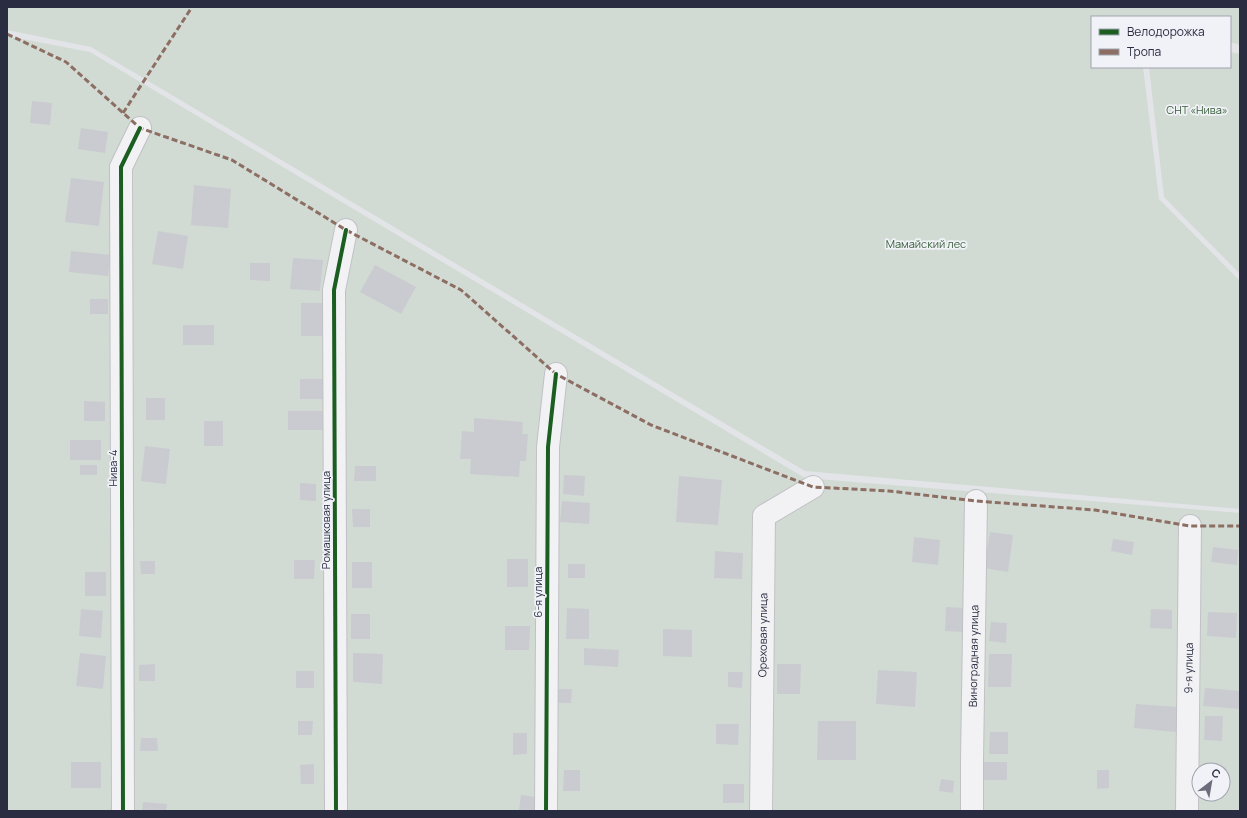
<svg xmlns="http://www.w3.org/2000/svg" width="1247" height="818" viewBox="0 0 1247 818" font-family="Manrope,sans-serif">
<style>
.green{fill:#d1dbd3;fill-rule:evenodd}
.building{fill:#cacbd0}
.lines{fill:none;stroke-linecap:round;stroke-linejoin:round}
.minor-casing{stroke:#c0c1c5;stroke-width:24}
.minor{stroke:#f2f2f5;stroke-width:22}
.quiet{stroke:#8d6e63;stroke-width:3;stroke-dasharray:6 3;stroke-linecap:butt}
.cycleway-casing{stroke:#f1f2f7;stroke-width:6}
.cycleway{stroke:#1b5e20;stroke-width:4}
.labels{text-anchor:middle;stroke-width:3.5;stroke-linejoin:round;paint-order:stroke}
.park-label{font-size:11px;fill:#375d38;stroke:#f1f2f7}
.street-label{font-size:11px;fill:#2a2d41;stroke:#f1f2f7}
</style>
<rect width="100%" height="100%" fill="#e3e4e8"/>
<!-- green -->
<g class="green">
<path d="M 7,7 L 1240,7 L 1240,45 L 1230,42 L 1230,17 L 1092,17 L 1092,67 L 1143,67 L 1159,199 L 1240,281 L 1240,509 L 805,471 L 91,47 L 7,30 Z"/>
<path d="M 7,36 L 90,52 L 805,478 L 1240,513 L 1240,811 L 7,811 ZM 1199,770 L 1223,770 L 1223,794 L 1199,794 Z"/>
<path d="M 1230,52 L 1240,54 L 1240,274 L 1164,197 L 1149,67 L 1230,67 Z"/>
</g>
<!-- building -->
<g class="building">
<path d="M 32,101 L 52,103 L 50,125 L 30,123 Z"/>
<path d="M 81,128 L 108,132 L 105,153 L 78,149 Z"/>
<path d="M 71,178 L 104,182 L 99,226 L 65,222 Z"/>
<path d="M 194,185 L 231,189 L 228,228 L 191,225 Z"/>
<path d="M 158,231 L 188,236 L 183,269 L 152,264 Z"/>
<path d="M 71,251 L 110,255 L 108,276 L 69,272 Z"/>
<path d="M 293,258 L 323,260 L 320,291 L 290,289 Z"/>
<path d="M 250,263 L 270,263 L 270,281 L 250,280 Z"/>
<path d="M 375,265 L 416,287 L 401,314 L 360,292 Z"/>
<rect x="90" y="299" width="18" height="15"/>
<rect x="301" y="303" width="22" height="33"/>
<rect x="183" y="325" width="31" height="20"/>
<rect x="300" y="379" width="25" height="20"/>
<rect x="146" y="398" width="19" height="22"/>
<path d="M 84,401 L 105,402 L 105,421 L 84,421 Z"/>
<rect x="288" y="411" width="35" height="19"/>
<path d="M 474,418 L 523,422 L 522,434 L 528,434 L 526,461 L 520,461 L 519,477 L 470,474 L 471,459 L 460,459 L 462,431 L 474,432 Z"/>
<rect x="204" y="421" width="19" height="25"/>
<rect x="70" y="440" width="31" height="20"/>
<path d="M 145,446 L 170,449 L 166,484 L 141,481 Z"/>
<rect x="80" y="465" width="17" height="10"/>
<path d="M 355,466 L 376,466 L 376,481 L 354,481 Z"/>
<path d="M 564,475 L 585,476 L 584,496 L 563,494 Z"/>
<path d="M 679,476 L 722,480 L 718,525 L 676,522 Z"/>
<path d="M 300,483 L 316,484 L 316,501 L 300,500 Z"/>
<path d="M 562,501 L 590,503 L 589,524 L 560,522 Z"/>
<path d="M 352,509 L 370,509 L 370,527 L 353,527 Z"/>
<path d="M 990,532 L 1013,535 L 1008,572 L 984,568 Z"/>
<path d="M 914,537 L 940,540 L 938,565 L 912,562 Z"/>
<path d="M 1113,539 L 1134,542 L 1132,555 L 1111,551 Z"/>
<path d="M 1213,547 L 1238,550 L 1237,565 L 1211,562 Z"/>
<path d="M 715,551 L 743,553 L 742,579 L 714,578 Z"/>
<rect x="507" y="559" width="21" height="28"/>
<path d="M 294,560 L 315,560 L 314,579 L 294,579 Z"/>
<path d="M 140,561 L 155,561 L 155,574 L 141,574 Z"/>
<rect x="352" y="562" width="20" height="26"/>
<rect x="568" y="564" width="17" height="14"/>
<rect x="85" y="572" width="21" height="24"/>
<path d="M 946,607 L 963,608 L 963,632 L 945,631 Z"/>
<path d="M 567,608 L 589,609 L 589,639 L 566,639 Z"/>
<path d="M 81,609 L 103,611 L 101,638 L 79,636 Z"/>
<path d="M 1151,609 L 1172,610 L 1172,629 L 1150,628 Z"/>
<path d="M 1208,612 L 1237,613 L 1236,638 L 1207,636 Z"/>
<rect x="351" y="614" width="19" height="25"/>
<path d="M 991,622 L 1007,623 L 1006,643 L 989,641 Z"/>
<path d="M 505,626 L 530,626 L 529,650 L 505,650 Z"/>
<path d="M 663,629 L 692,630 L 692,657 L 663,656 Z"/>
<path d="M 584,648 L 619,650 L 618,667 L 584,665 Z"/>
<path d="M 80,653 L 106,656 L 103,689 L 76,686 Z"/>
<path d="M 353,653 L 383,654 L 382,684 L 353,682 Z"/>
<path d="M 989,654 L 1012,654 L 1011,687 L 988,687 Z"/>
<path d="M 155,664 L 155,681 L 139,681 L 139,665 Z"/>
<path d="M 777,664 L 801,664 L 800,694 L 777,694 Z"/>
<path d="M 878,670 L 917,672 L 915,707 L 876,704 Z"/>
<rect x="296" y="671" width="18" height="17"/>
<path d="M 728,672 L 743,672 L 742,688 L 728,687 Z"/>
<path d="M 1205,688 L 1240,691 L 1240,709 L 1203,706 Z"/>
<path d="M 557,689 L 572,689 L 571,703 L 557,703 Z"/>
<path d="M 1136,704 L 1178,707 L 1176,732 L 1134,728 Z"/>
<path d="M 1205,716 L 1223,716 L 1222,741 L 1204,740 Z"/>
<path d="M 298,721 L 313,721 L 312,735 L 298,735 Z"/>
<path d="M 818,721 L 856,721 L 856,760 L 817,760 Z"/>
<path d="M 716,724 L 739,724 L 738,745 L 716,744 Z"/>
<path d="M 990,732 L 1008,732 L 1008,754 L 989,754 Z"/>
<path d="M 513,733 L 527,733 L 527,754 L 513,755 Z"/>
<path d="M 141,738 L 157,738 L 158,751 L 140,751 Z"/>
<rect x="71" y="762" width="30" height="26"/>
<rect x="982" y="762" width="25" height="18"/>
<rect x="1204" y="763" width="13" height="7"/>
<path d="M 314,764 L 314,784 L 301,784 L 300,765 Z"/>
<path d="M 564,770 L 580,770 L 580,791 L 563,791 Z"/>
<path d="M 1097,770 L 1109,770 L 1109,788 L 1097,789 Z"/>
<path d="M 941,779 L 954,781 L 953,793 L 939,791 Z"/>
<rect x="723" y="784" width="21" height="19"/>
<path d="M 521,795 L 536,797 L 534,811 L 519,810 Z"/>
<path d="M 143,802 L 167,804 L 166,811 L 142,811 Z"/>
</g>
<g class="lines">
<defs>
<g id="minor">
<path d="M 123,811 L 121,167 L 140,128"/>
<path d="M 336,811 L 334,290 L 346,230"/>
<path d="M 546,811 L 548,447 L 556,374"/>
<path id="s1" d="M 761,811 L 764,516 L 813,487"/>
<path id="s2" d="M 972,811 L 972,760 L 976,501"/>
<path id="s3" d="M 1187,811 L 1190,526"/>
</g>
</defs>
<!-- minor casing -->
<use href="#minor" class="minor-casing"/>
<!-- minor -->
<use href="#minor" class="minor"/>
<!-- quiet -->
<g class="quiet">
<path d="M 7,34 L 66,62 L 140,128 L 232,160 L 346,230 L 461,290 L 556,374 L 651,425 L 813,487 L 889,491 L 976,501 L 1095,510 L 1190,526 L 1240,526"/>
<path d="M 123,113 L 192,7"/>
</g>
<defs>
<g id="cycleway">
<path d="M 123,811 L 121,167 L 140,128"/>
<path d="M 336,811 L 334,290 L 346,230"/>
<path d="M 546,811 L 548,447 L 556,374"/>
</g>
</defs>
<!-- cycleway casing -->
<use href="#cycleway" class="cycleway-casing"/>
<!-- cycleway -->
<use href="#cycleway" class="cycleway"/>
</g>
<g class="labels">
<!-- park labels -->
<g class="park-label">
<text x="1197" y="114">СНТ «Нива»</text>
<text x="926" y="248">Мамайский лес</text>
</g>
<!-- street labels -->
<g class="street-label">
<text transform="translate(113 468) rotate(-90)" y="4">Нива-4</text>
<text transform="translate(326 520) rotate(-90)" y="4">Ромашковая улица</text>
<text transform="translate(538 592) rotate(-90)" y="4">6-я улица</text>
<text dy="4" stroke="none"><textPath href="#s1" startOffset="176">Ореховая улица</textPath></text>
<text dy="4" stroke="none"><textPath href="#s2" startOffset="155">Виноградная улица</textPath></text>
<text dy="4" stroke="none"><textPath href="#s3" startOffset="143">9-я улица</textPath></text>
</g>
</g>
<!-- border -->
<rect width="1247" height="818" fill="none" stroke="#2a2d41" stroke-width="16"/>
<!-- legend -->
<rect x="1091" y="16" width="140" height="52" fill="#f1f2f7" stroke="#a1a3ae"/>
<rect x="1099" y="29" width="20" height="6" fill="#1b5e20" stroke="#a1a3ae"/>
<text x="1127" y="36" font-size="12" fill="#2a2d41">Велодорожка</text>
<rect x="1099" y="49" width="20" height="6" fill="#8d6e63" stroke="#a1a3ae"/>
<text x="1127" y="56" font-size="12" fill="#2a2d41">Тропа</text>
<!-- north arrow -->
<g transform="translate(1211 782) rotate(31)"><circle r="19" fill="#f1f2f7" stroke="#a1a3ae"/>
<path d="M0-3L7 15L0 10L-7 15Z" fill="#6b6d7b"/>
<text y="-6" font-size="11" font-weight="bold" text-anchor="middle" fill="#2a2d41">С</text>
</g>
</svg>
